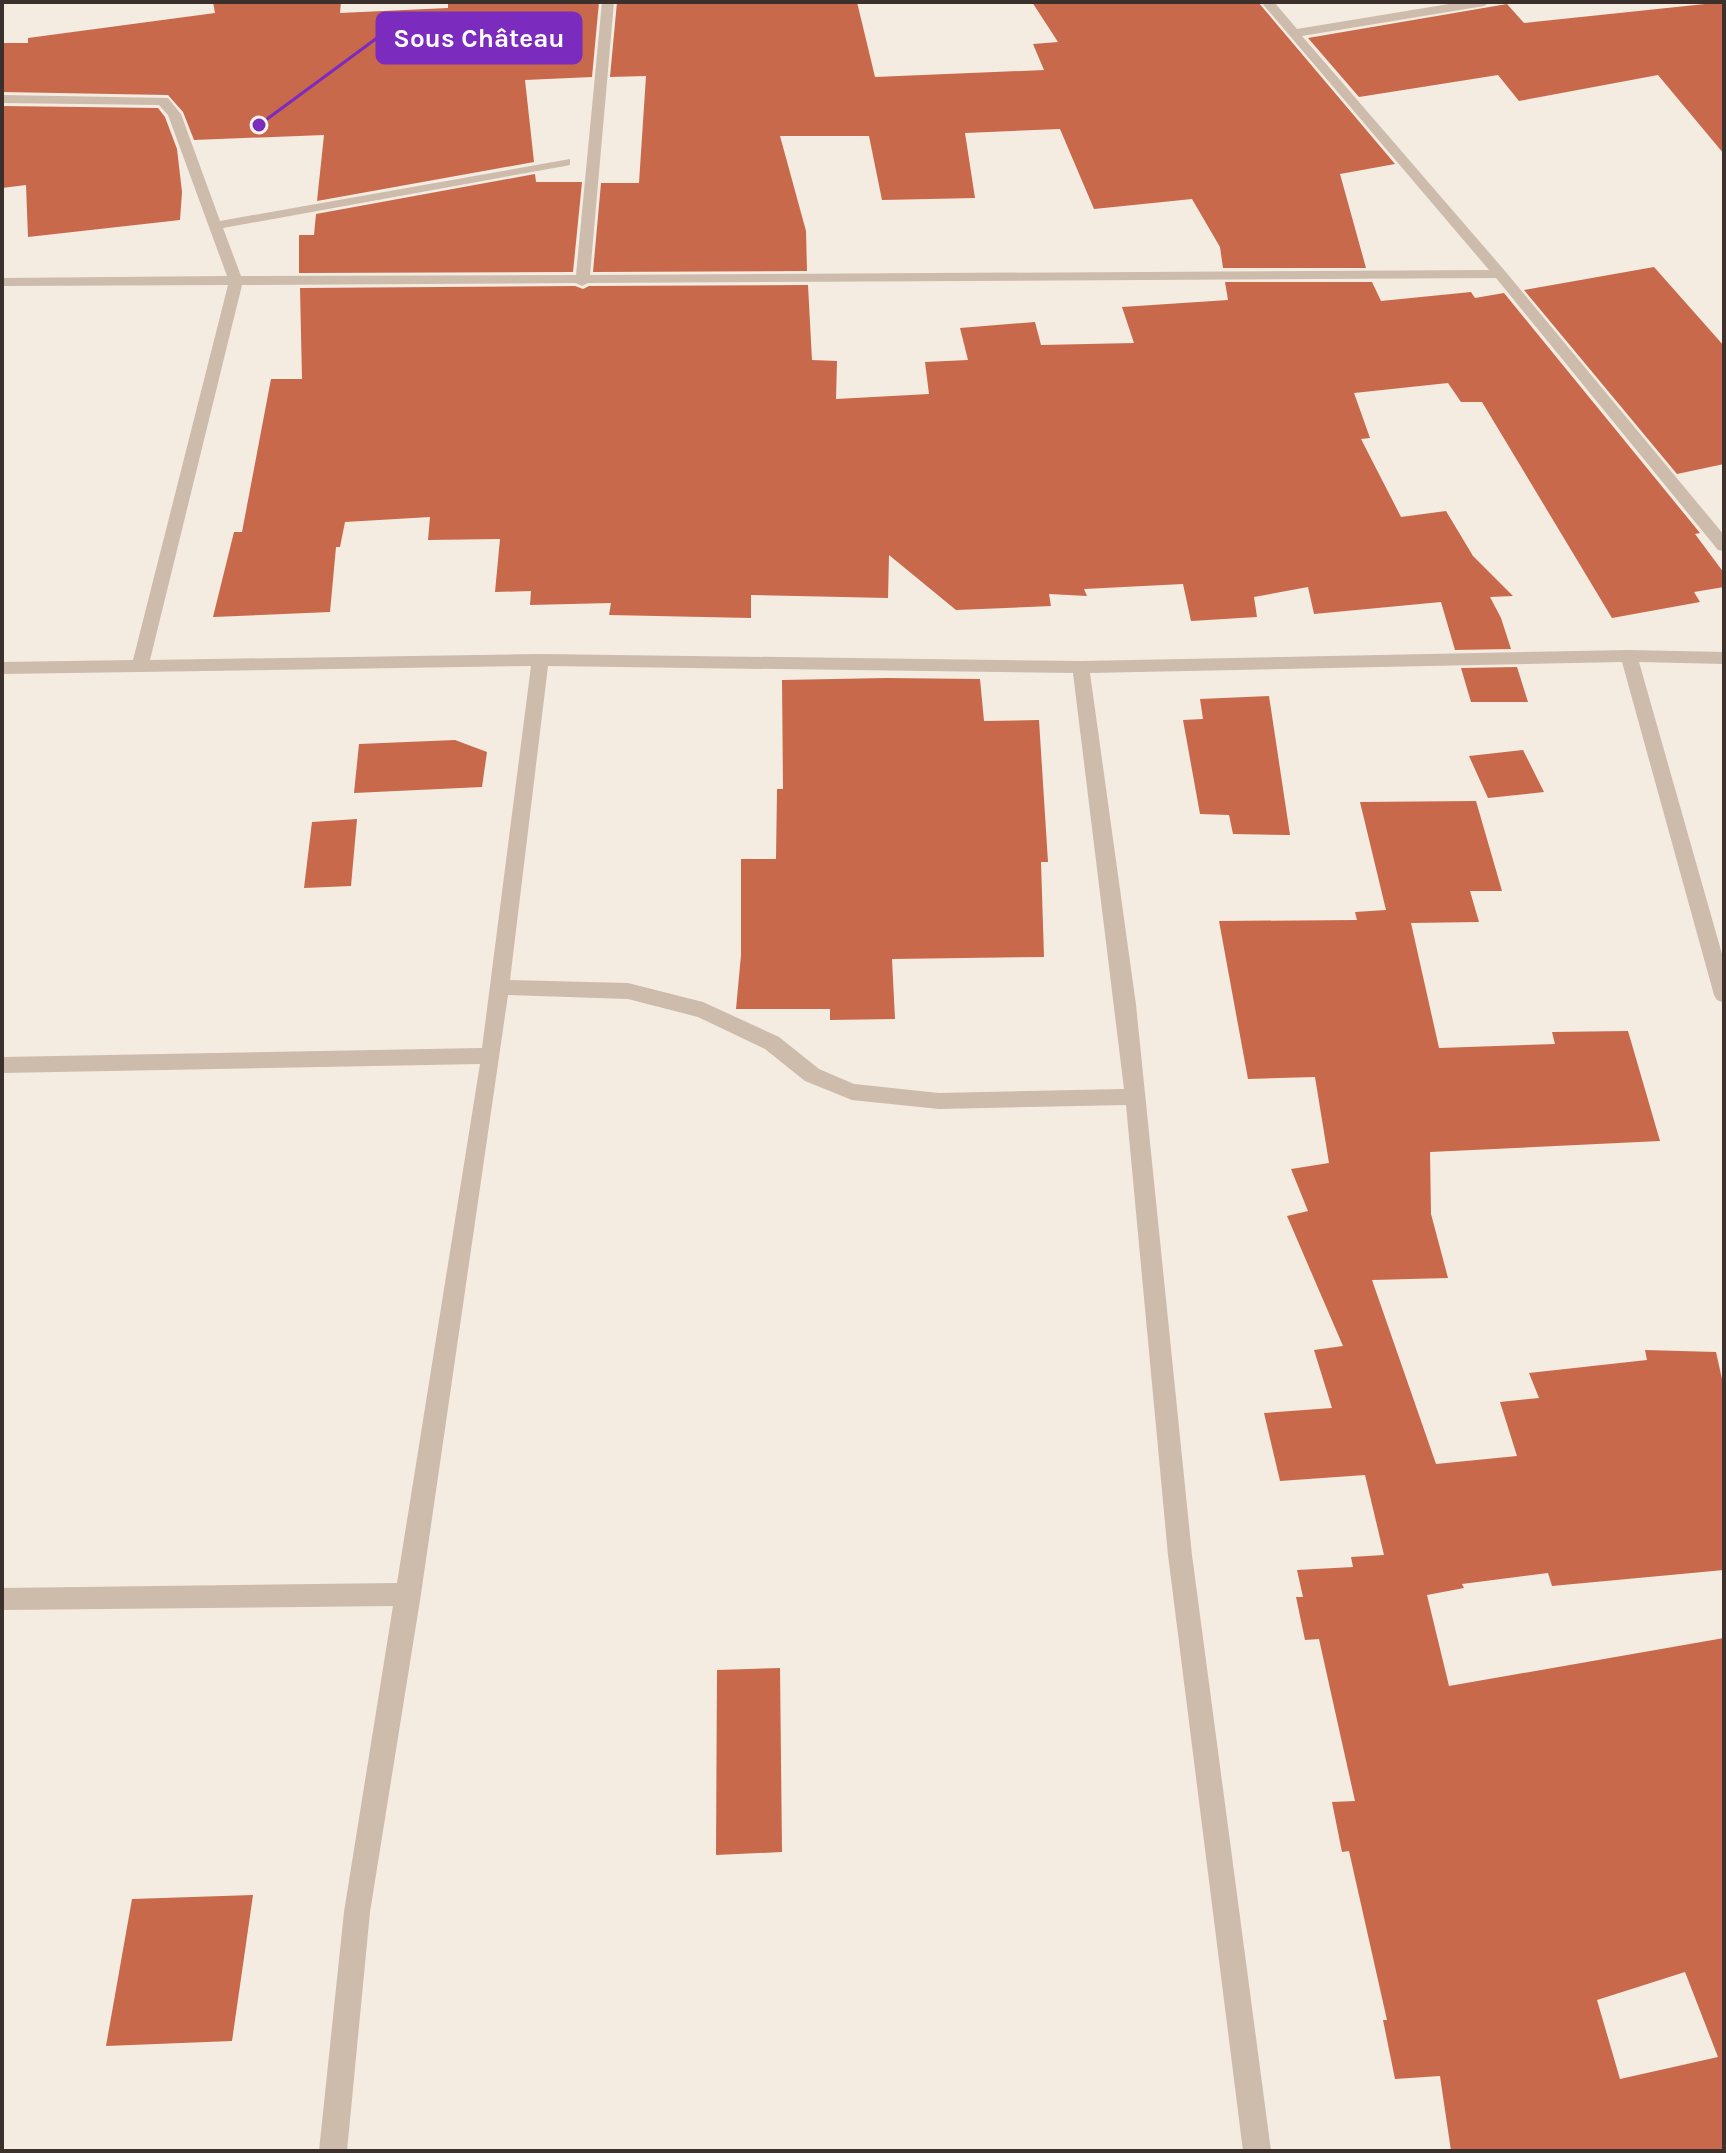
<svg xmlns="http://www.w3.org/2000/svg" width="1726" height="2153" viewBox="0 0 1726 2153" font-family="Karla,sans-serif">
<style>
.building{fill:#c8694b;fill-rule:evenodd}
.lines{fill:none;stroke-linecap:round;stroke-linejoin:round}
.minor{fill:#cdbbac;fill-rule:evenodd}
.leader{fill:none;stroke:#7b2cbf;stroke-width:3}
.callout-dot{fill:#7b2cbf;stroke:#fbf5ee;stroke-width:3}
.callout{fill:#7b2cbf;stroke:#7b2cbf;stroke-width:3}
.callout-label{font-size:26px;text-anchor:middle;font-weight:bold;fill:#fff}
</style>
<rect width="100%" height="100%" fill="#f4ebe1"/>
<!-- building -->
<g class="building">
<path d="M 213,2 L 341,2 L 340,13 L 448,8 L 448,2 L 599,2 L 592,77 L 525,80 L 534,162 L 317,201 L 324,135 L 194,140 L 183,112 L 168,95 L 2,92 L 2,43 L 28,43 L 28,38 L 215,13 Z"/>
<path d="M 617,2 L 857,2 L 875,77 L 1044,70 L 1033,44 L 1058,42 L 1032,2 L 1258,2 L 1395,164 L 1340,174 L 1366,268 L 1223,268 L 1220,247 L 1192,199 L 1094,209 L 1060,129 L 965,133 L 975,198 L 882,200 L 869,136 L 780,136 L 806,231 L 807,271 L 593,272 L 601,183 L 639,183 L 646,76 L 610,77 Z"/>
<path d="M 1724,2 L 1724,154 L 1658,75 L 1519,101 L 1498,75 L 1359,97 L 1308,38 L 1507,4 L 1524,23 Z"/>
<path d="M 2,106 L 158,108 L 165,117 L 177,149 L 182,192 L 180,220 L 28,237 L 26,185 L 2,188 Z"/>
<path d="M 535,174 L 536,182 L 582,182 L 573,272 L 299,273 L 299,235 L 314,235 L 316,214 Z"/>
<path d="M 1654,267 L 1724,346 L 1724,464 L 1677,474 L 1524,290 Z"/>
<path d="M 1225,282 L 1372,282 L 1381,301 L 1471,292 L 1475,298 L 1504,293 L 1700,533 L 1695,534 L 1724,573 L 1724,587 L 1694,592 L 1700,602 L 1612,618 L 1482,402 L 1461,402 L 1448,383 L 1354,393 L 1370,438 L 1361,439 L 1401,517 L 1446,511 L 1473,556 L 1513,596 L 1490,597 L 1501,618 L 1511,649 L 1455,650 L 1441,602 L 1314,614 L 1308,587 L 1254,597 L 1257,617 L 1191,621 L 1183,584 L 1084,589 L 1087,596 L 1049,594 L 1051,606 L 956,610 L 889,555 L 888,598 L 751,595 L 751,618 L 609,615 L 611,603 L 530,605 L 531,591 L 495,592 L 500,539 L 428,540 L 430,517 L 345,522 L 340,547 L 336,547 L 330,612 L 213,617 L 234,532 L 242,532 L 271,379 L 302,379 L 300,288 L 575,286 L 583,289 L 589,286 L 808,285 L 812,360 L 837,361 L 836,399 L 929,394 L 925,362 L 968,360 L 960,328 L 1035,322 L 1041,345 L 1134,343 L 1122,307 L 1228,300 Z"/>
<path d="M 1517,667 L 1528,702 L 1471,702 L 1461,668 Z"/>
<path d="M 886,678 L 980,679 L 984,721 L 1039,720 L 1048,862 L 1041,862 L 1044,957 L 892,959 L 895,1019 L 830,1020 L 830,1009 L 736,1009 L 741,955 L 741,859 L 776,859 L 777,789 L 783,789 L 782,680 Z"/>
<path d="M 1269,696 L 1290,835 L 1233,834 L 1229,815 L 1200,814 L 1183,720 L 1203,719 L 1200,699 Z"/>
<path d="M 455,740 L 487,752 L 482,787 L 354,793 L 359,744 Z"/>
<path d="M 1523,750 L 1544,792 L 1488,798 L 1469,756 Z"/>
<path d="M 1476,801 L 1502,891 L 1470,891 L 1479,922 L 1411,923 L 1439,1048 L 1555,1044 L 1552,1032 L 1628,1031 L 1660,1141 L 1430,1152 L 1431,1214 L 1448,1278 L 1372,1280 L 1436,1464 L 1517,1456 L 1500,1402 L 1539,1398 L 1529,1373 L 1647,1360 L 1645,1350 L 1716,1352 L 1724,1388 L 1724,1570 L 1552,1586 L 1548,1573 L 1462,1584 L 1464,1588 L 1427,1595 L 1449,1686 L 1724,1638 L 1724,2151 L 1451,2151 L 1440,2076 L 1395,2079 L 1383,2020 L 1387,2020 L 1349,1851 L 1342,1852 L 1332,1802 L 1355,1801 L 1319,1639 L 1305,1640 L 1296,1597 L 1303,1597 L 1297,1570 L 1353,1567 L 1351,1557 L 1384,1555 L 1365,1475 L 1280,1481 L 1264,1413 L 1332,1408 L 1314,1350 L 1343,1346 L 1287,1216 L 1308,1211 L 1291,1169 L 1329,1163 L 1315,1077 L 1248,1079 L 1219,921 L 1357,920 L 1355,912 L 1386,910 L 1360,802 ZM 1685,1972 L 1718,2057 L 1620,2079 L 1597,2000 Z"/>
<path d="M 357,819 L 351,886 L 304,888 L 312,822 Z"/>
<path d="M 780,1668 L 782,1852 L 716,1855 L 717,1670 Z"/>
<path d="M 253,1895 L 232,2041 L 106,2046 L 132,1899 Z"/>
</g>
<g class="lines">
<!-- minor -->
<path class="minor" d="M 602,2 L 614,2 L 590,275 L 1489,270 L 1261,2 L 1274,2 L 1297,29 L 1461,2 L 1490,2 L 1484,6 L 1302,36 L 1505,271 L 1724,535 L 1724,551 L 1718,550 L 1496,278 L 588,283 L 582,286 L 576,283 L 242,285 L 150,660 L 540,654 L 1081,661 L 1629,650 L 1724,652 L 1724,664 L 1639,662 L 1724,961 L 1724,1003 L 1717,1000 L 1714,995 L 1622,662 L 1090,673 L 1136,1005 L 1192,1555 L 1271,2151 L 1243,2151 L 1168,1555 L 1126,1105 L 939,1109 L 852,1100 L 805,1081 L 765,1049 L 698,1017 L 628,999 L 508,995 L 421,1594 L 370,1912 L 347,2151 L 319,2151 L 344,1912 L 393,1606 L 2,1610 L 2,1588 L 397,1583 L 480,1064 L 2,1073 L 2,1057 L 482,1048 L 531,666 L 2,674 L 2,662 L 133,660 L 228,285 L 2,286 L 2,278 L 227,276 L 168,115 L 159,105 L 2,103 L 2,95 L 168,98 L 181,114 L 220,221 L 570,159 L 570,165 L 565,166 L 223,228 L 241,276 L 576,275 ZM 548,666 L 1073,673 L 1124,1089 L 939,1093 L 854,1084 L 819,1069 L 779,1037 L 703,1002 L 628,983 L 510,980 Z"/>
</g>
<!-- callouts -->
<path class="leader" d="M259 125L377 38"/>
<circle class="callout-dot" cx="259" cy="125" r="8"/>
<rect class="callout" x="377" y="13" width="204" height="50" rx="8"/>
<g class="callout-label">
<text x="479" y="47">Sous Château</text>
</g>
<!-- border -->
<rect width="1726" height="2153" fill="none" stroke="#3b302b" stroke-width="8"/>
</svg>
